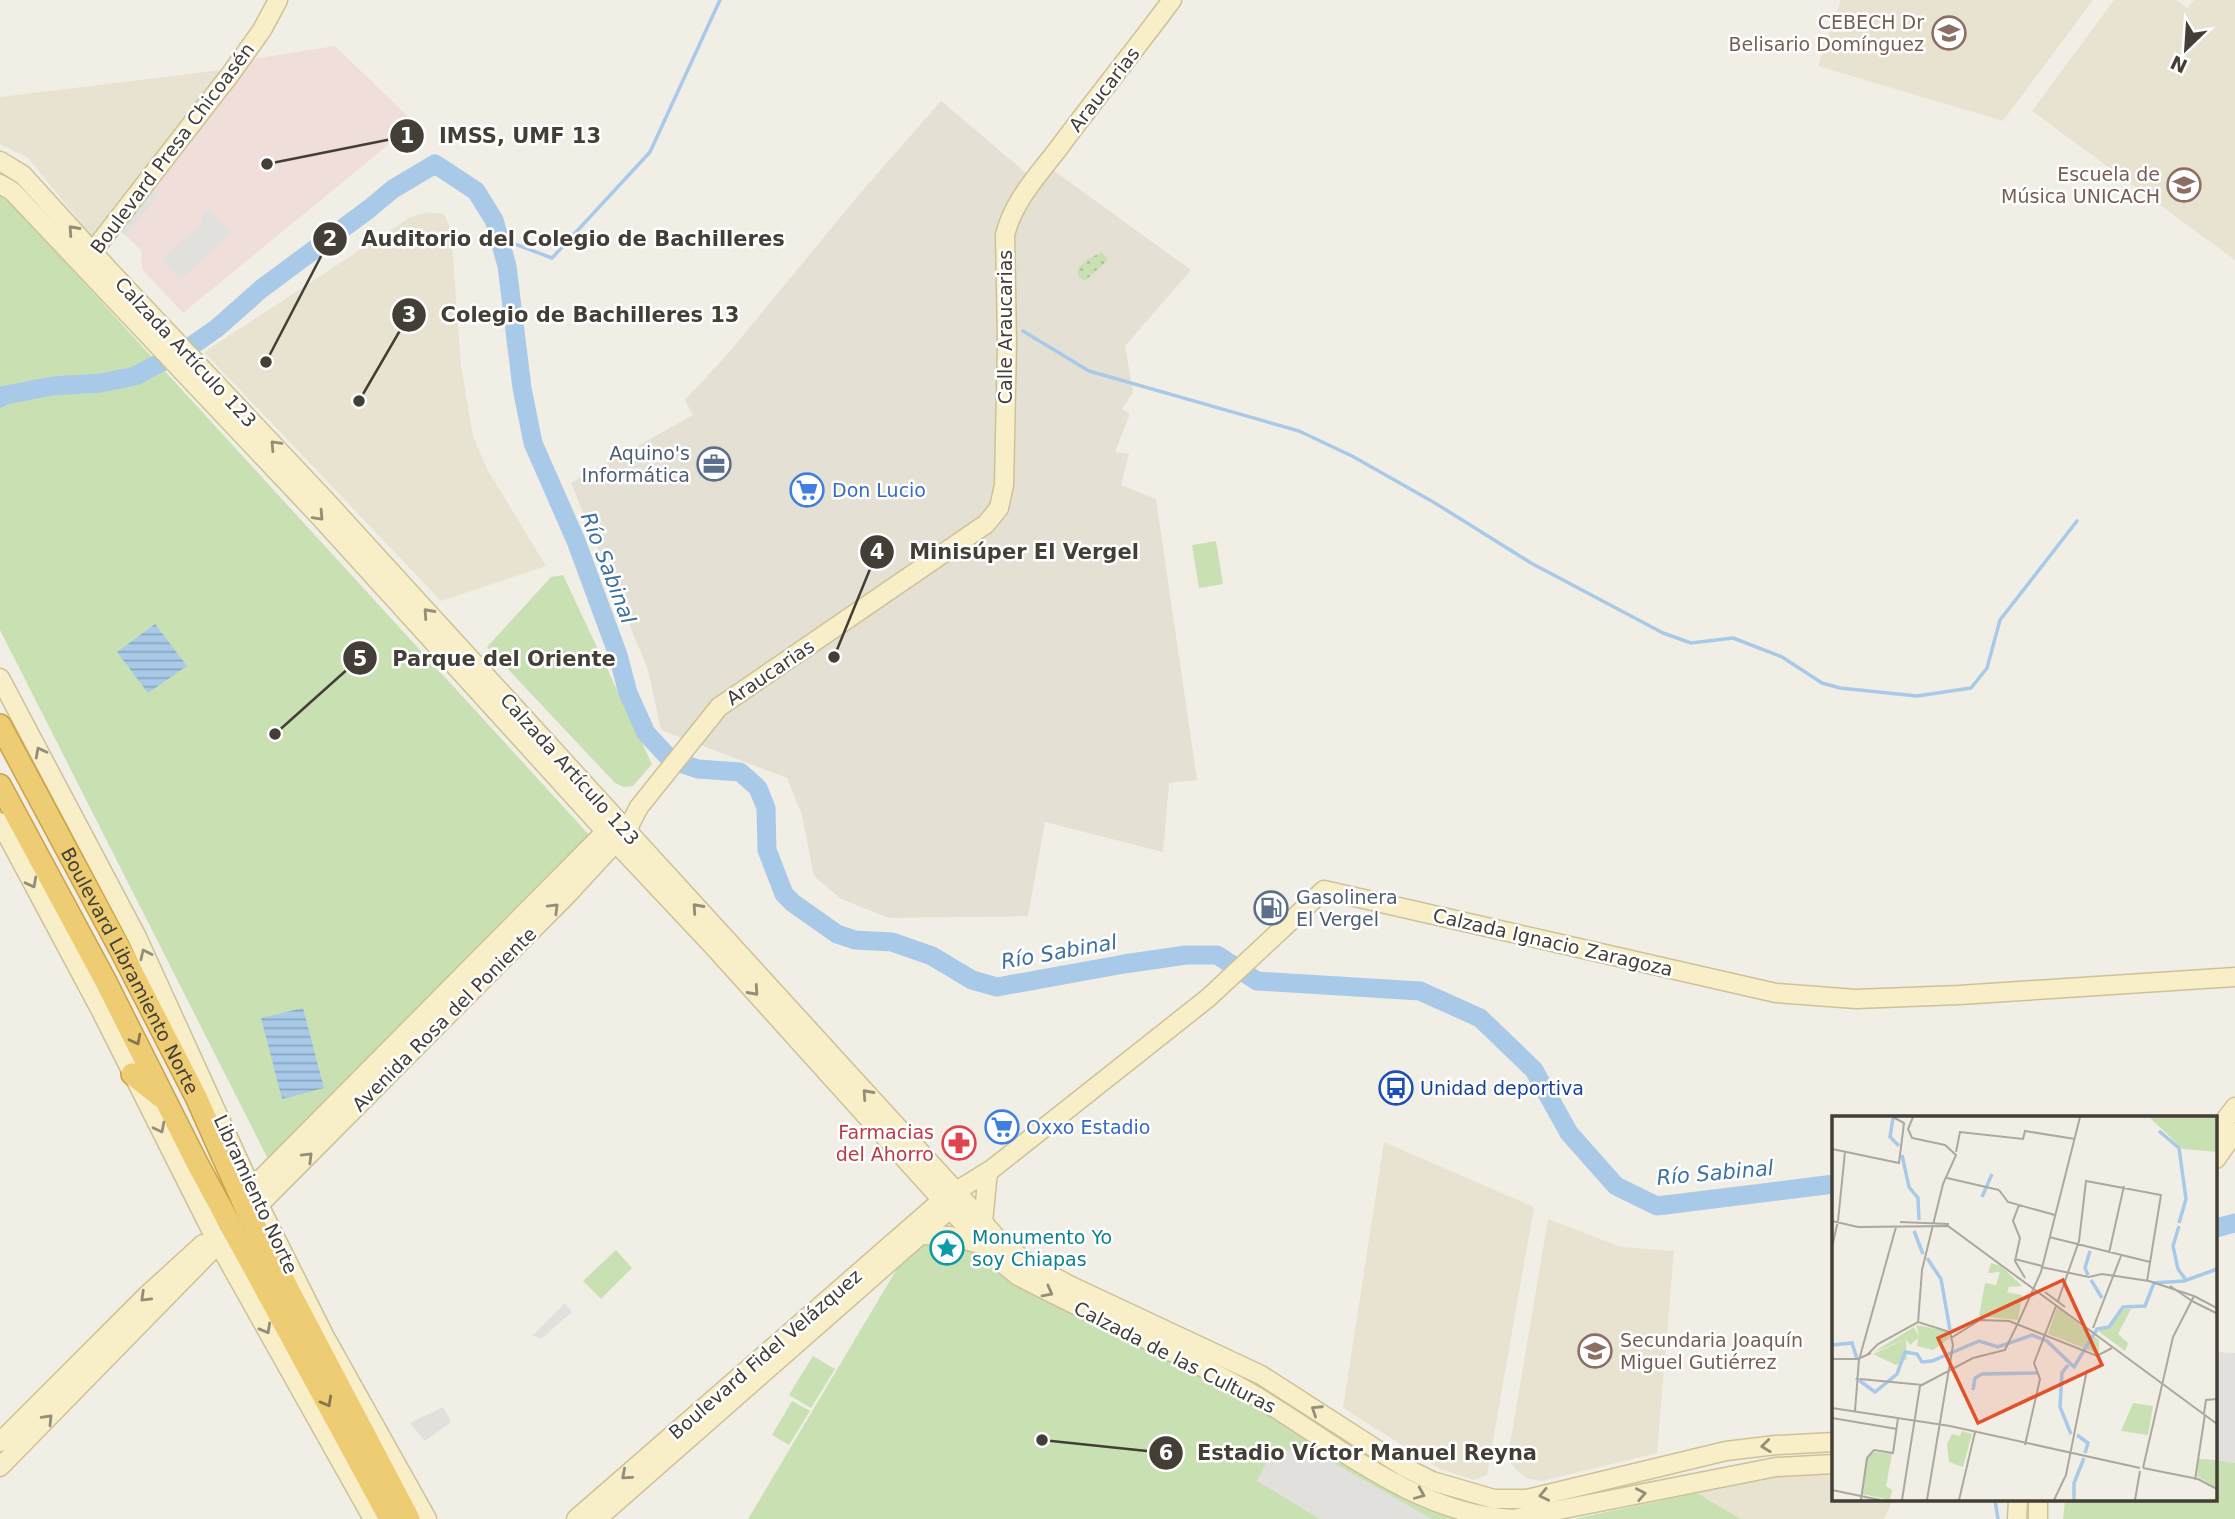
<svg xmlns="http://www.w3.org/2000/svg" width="2235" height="1519" viewBox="0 0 2235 1519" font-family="'DejaVu Sans',sans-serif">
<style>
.residential{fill:#e4e0d4}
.education{fill:#e8e3d1}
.medical{fill:#f0deda}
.green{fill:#c9e1b2}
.garden{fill:url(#garden-dots)}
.parking{fill:#e2e0dd}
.water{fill:url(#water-rules)}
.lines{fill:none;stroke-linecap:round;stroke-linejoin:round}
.stream{stroke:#a8cae8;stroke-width:3.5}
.river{stroke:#a8cae8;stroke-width:19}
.secondary-casing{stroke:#ccc299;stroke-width:21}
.highway-casing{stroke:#cca244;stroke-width:24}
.secondary{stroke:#f8efc8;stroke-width:18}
.highway{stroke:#eecc73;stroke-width:21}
.oneway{stroke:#948e78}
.oneway2{stroke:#87774e}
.labels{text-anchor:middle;stroke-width:5;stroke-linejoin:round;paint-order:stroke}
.education-label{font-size:19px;fill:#785e54;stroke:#fff;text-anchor:end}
.street-label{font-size:19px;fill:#433e36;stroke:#fff}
.service-label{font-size:19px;fill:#4e5e75;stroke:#fff;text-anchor:end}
.shop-label{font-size:19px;fill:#366cbe;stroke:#fff;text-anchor:start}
.transit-label{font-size:19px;fill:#164399;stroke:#fff;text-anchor:start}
.health-label{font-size:19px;fill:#be3a42;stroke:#fff;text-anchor:end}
.culture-label{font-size:19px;fill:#0d838f;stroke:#fff;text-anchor:start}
.water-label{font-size:21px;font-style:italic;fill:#3b71a3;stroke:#fff}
.inset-river{fill:none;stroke:#a8cae8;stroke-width:3.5}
.inset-road{fill:none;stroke:#aba8a0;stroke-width:2}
.view{fill:#e3512b;fill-opacity:0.15;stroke:#e3512b;stroke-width:3.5}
.inset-edge{fill:none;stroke:#433e36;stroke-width:3.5}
.leader{fill:none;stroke:#433e36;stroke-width:2.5}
.callout-dot{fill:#433e36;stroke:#fff;stroke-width:2.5}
.mark-label{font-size:21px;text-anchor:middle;font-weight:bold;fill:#fff}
.callout-label{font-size:21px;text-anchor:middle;font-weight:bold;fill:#433e36;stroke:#fff;stroke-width:5;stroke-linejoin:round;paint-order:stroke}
</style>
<defs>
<pattern id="garden-dots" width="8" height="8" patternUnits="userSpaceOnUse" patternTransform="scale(1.75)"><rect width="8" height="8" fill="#c9e1b2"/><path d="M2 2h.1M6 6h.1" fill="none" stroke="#aec29a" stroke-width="1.8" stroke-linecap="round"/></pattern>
<pattern id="water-rules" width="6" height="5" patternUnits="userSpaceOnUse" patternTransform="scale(1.75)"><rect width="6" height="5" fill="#a8cae8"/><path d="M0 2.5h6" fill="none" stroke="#8aa5bd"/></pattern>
</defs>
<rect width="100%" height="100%" fill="#f1eee6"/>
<!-- residential -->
<path class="residential" d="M 941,101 L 1030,176 L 1043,163 L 1191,270 L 1125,346 L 1133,392 L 1122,409 L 1130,414 L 1115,452 L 1129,454 L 1121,485 L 1156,499 L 1197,780 L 1169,783 L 1163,852 L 1045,822 L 1028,916 L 889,918 L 841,899 L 814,876 L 802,815 L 787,778 L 661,730 L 648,670 L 571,483 L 693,415 L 685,400 L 726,356 L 857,197 Z"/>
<!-- education -->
<g class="education">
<path d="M 1841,0 L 2093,0 L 2003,121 L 1818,66 Z"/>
<path d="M 2114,0 L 2176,0 L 2187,8 L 2194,0 L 2235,0 L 2235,260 L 2032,111 Z"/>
<path d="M 230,69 L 94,239 L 28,158 L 0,144 L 0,97 Z"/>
<path d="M 427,212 L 444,214 L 451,230 L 461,366 L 473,436 L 487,469 L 546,566 L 441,601 L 204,352 L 409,218 Z"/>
<path d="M 1384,1142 L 1534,1207 L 1487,1475 L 1474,1480 L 1440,1469 L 1343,1408 Z"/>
<path d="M 1548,1219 L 1621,1247 L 1674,1251 L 1657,1453 L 1542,1481 L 1529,1479 L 1518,1472 L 1511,1463 L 1509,1450 Z"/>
<path d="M 1834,1472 L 1834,1500 L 1893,1500 L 1884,1519 L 1741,1519 L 1697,1493 L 1787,1475 Z"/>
</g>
<!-- medical -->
<path class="medical" d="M 335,46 L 415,123 L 183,313 L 142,269 L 141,250 L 126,236 L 159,195 L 150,188 L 253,59 Z"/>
<!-- green -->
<g class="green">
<path d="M 0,196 L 12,204 L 592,838 L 270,1163 L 0,630 Z"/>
<path d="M 1216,541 L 1223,584 L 1199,588 L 1192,545 Z"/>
<path d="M 563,575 L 652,764 L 633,786 L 624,787 L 615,783 L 487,647 L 551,577 Z"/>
<path d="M 922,1241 L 958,1241 L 1240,1393 L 1450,1514 L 1453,1519 L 748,1519 L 904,1257 Z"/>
<path d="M 616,1250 L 632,1268 L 601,1299 L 583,1281 Z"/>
<path d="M 813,1356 L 835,1369 L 811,1408 L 789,1395 Z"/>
<path d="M 792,1401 L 810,1411 L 789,1445 L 772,1435 Z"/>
<path d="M 2216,1460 L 2235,1463 L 2235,1519 L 2063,1519 L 2065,1500 L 2216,1500 Z"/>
<path d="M 1697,1493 L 1741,1519 L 1573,1519 Z"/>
</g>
<!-- garden -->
<path class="garden" d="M 1102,252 L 1108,260 L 1085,281 L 1078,276 L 1078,268 L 1088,259 Z"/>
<!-- parking -->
<g class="parking">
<path d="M 150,188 L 159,195 L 126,236 L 117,229 Z"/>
<path d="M 209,209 L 231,233 L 181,279 L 162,259 L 204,220 L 201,217 Z"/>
<path d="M 565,1303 L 572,1312 L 541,1339 L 533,1335 Z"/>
<path d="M 2216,1352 L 2235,1353 L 2235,1463 L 2216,1460 Z"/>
<path d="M 443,1407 L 451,1422 L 425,1441 L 410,1423 Z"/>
<path d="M 1304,1446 L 1432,1519 L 1320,1519 L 1257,1481 L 1270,1455 Z"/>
</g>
<!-- water -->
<g class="water">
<path d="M 155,624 L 187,666 L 148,693 L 117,652 Z"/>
<path d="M 303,1008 L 324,1088 L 282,1099 L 261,1018 Z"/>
</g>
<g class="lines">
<!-- stream -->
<g class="stream">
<path d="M 499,238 L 552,258 L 650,152 L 720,0"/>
<path d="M 1023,331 L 1089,371 L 1299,431 L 1352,456 L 1435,503 L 1531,563 L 1663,633 L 1691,643 L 1733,638 L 1782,657 L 1822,683 L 1840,688 L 1917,696 L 1971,688 L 1987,668 L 2000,620 L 2077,521"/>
<path d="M 1995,1500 L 1998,1519"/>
</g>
<!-- river -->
<g class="river">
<path d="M 0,398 L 1,396 L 52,386 L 101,383 L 135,376 L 190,347 L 217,328 L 261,289 L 369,209 L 393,189 L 435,164 L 476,191 L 494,220 L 507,266 L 522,388 L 533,443 L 576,541 L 618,655 L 628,693 L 646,733 L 671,760 L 698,769 L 740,772 L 758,788 L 766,808 L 767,850 L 784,894 L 793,903 L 837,934 L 855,940 L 892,942 L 932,956 L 972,980 L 997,987 L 1124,964 L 1186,955 L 1217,955 L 1257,981 L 1420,991 L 1480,1018 L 1534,1070 L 1569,1133 L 1616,1186 L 1657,1206 L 1834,1184"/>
<path d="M 2216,1228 L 2235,1223"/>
</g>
<defs>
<g id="secondary">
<path d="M 0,161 L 23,175 L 109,270 L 329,504 L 955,1190 L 1001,1243 L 1029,1263 L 1069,1285 L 1261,1375 L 1404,1467 L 1432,1481 L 1494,1499 L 1527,1499 L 1726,1451 L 1776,1445 L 1834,1442"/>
<path d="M 0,184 L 12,191 L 319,516 L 616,843 L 713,946 L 950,1209 L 997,1259 L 1018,1276 C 1092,1315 1169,1348 1242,1388 C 1328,1436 1410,1514 1513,1519 L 1776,1467 L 1834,1464"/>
<path d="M 86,260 L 229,76 L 262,30 L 278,0"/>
<path d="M 0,678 L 137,937 L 259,1205 L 325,1337 L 427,1519"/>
<path d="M 0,822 L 101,1011 L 213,1234 L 373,1519"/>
<path d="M 2216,1132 L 2235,1107"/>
<path d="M 2216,1159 L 2235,1132"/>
<path d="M 252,1188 L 612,825"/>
<path d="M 259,1205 L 569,893 L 627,830 L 639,807 L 719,707 L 986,524 L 999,508 L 1004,485 L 1007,343 L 1005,235 C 1013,202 1037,176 1058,149 C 1095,99 1135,50 1172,0"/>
<path d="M 983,1222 L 988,1172"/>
<path d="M 922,1235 L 950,1236 L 984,1245"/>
<path d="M 0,1442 L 146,1296 L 203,1244"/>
<path d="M 0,1467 L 218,1244"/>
<path d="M 576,1519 L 942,1200 L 992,1169 L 1208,998 L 1324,890 L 1776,993 L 1856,999 L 1959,995 L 2235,977"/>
<path d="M 597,1519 L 959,1201"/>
<path d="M 2017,1519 L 2018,1500"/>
<path d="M 2038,1519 L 2038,1500"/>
</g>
<g id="highway">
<path id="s1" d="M 0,725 L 120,949 L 196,1097 L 247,1211 L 409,1519"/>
<path d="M 0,785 L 105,980 L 197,1163 L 390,1519"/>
<path d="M 132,1074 L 161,1097"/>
</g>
</defs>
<!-- secondary casing -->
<use href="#secondary" class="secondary-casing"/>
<!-- highway casing -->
<use href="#highway" class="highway-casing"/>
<!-- secondary -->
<use href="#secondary" class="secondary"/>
<!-- highway -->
<use href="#highway" class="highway"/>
</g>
<!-- one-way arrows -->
<defs><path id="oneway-chevron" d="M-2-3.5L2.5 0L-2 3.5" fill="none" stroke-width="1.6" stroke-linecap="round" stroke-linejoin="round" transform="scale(1.75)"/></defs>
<g class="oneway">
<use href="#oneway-chevron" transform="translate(73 230) rotate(-132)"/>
<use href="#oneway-chevron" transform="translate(275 445) rotate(-133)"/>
<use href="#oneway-chevron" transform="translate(319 516) rotate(47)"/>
<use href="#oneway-chevron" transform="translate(428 613) rotate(-132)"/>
<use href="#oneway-chevron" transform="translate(40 752) rotate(-118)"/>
<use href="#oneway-chevron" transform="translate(32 883) rotate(62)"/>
<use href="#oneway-chevron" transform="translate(554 908) rotate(-45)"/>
<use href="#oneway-chevron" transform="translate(697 908) rotate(-132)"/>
<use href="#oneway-chevron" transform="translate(145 954) rotate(-115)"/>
<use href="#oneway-chevron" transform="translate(754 991) rotate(48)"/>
<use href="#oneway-chevron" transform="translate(867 1094) rotate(-132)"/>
<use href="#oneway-chevron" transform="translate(160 1128) rotate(63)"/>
<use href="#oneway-chevron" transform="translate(308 1157) rotate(-45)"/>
<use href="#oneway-chevron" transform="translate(1048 1292) rotate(28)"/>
<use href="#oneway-chevron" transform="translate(145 1297) rotate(136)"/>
<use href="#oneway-chevron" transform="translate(266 1329) rotate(61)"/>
<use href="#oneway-chevron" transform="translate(1316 1410) rotate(-147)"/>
<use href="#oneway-chevron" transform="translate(48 1419) rotate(-46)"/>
<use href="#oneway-chevron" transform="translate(1766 1446) rotate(173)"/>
<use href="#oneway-chevron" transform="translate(626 1475) rotate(139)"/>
<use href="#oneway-chevron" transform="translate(1420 1494) rotate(23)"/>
<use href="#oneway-chevron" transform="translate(1641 1494) rotate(-11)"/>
<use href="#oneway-chevron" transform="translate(1544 1495) rotate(168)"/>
</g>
<g class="oneway2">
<use href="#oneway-chevron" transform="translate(136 1040) rotate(63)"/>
<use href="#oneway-chevron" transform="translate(327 1402) rotate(61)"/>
</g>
<!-- icons -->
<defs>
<symbol id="university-ring" viewBox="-11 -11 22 22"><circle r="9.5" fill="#fff" stroke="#8d6e63" stroke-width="1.5"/><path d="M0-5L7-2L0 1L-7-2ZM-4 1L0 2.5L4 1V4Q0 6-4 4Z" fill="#8d6e63"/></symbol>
<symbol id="office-ring" viewBox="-11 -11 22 22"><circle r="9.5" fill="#fff" stroke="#5c6f8a" stroke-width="1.5"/><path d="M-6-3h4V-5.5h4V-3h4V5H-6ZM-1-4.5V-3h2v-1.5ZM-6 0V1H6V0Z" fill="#5c6f8a"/></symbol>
<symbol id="supermarket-ring" viewBox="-11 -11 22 22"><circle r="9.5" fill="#fff" stroke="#3f7fe0" stroke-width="1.5"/><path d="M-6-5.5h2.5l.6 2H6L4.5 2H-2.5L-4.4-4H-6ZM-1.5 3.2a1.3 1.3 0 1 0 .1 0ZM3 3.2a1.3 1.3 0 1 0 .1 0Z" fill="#3f7fe0"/></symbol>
<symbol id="fuel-ring" viewBox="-11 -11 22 22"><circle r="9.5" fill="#fff" stroke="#5c6f8a" stroke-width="1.5"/><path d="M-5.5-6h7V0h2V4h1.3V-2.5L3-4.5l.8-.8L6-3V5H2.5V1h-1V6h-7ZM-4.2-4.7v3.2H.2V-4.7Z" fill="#5c6f8a"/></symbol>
<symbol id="bus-ring" viewBox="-11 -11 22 22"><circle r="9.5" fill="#fff" stroke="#1a4fb4" stroke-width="1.5"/><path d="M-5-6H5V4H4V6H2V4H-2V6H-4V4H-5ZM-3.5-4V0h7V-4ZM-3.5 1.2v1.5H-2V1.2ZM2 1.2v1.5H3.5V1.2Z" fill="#1a4fb4"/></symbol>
<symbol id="pharmacy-ring" viewBox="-11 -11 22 22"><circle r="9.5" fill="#fff" stroke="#e0444e" stroke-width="1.5"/><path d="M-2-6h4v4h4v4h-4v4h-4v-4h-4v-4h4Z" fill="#e0444e"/></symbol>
<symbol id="sight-ring" viewBox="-11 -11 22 22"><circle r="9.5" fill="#fff" stroke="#0f9aa8" stroke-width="1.5"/><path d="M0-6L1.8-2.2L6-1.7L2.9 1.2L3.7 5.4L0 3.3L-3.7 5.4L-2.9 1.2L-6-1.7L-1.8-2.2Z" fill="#0f9aa8"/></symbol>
<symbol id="school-ring" viewBox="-11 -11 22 22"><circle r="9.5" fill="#fff" stroke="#8d6e63" stroke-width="1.5"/><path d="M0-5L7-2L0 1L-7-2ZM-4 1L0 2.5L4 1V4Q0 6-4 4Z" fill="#8d6e63"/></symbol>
</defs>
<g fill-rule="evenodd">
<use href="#university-ring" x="1930" y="14" width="38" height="38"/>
<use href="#university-ring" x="2165" y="166" width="38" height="38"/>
<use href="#office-ring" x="695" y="445" width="38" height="38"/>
<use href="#supermarket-ring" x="788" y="471" width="38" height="38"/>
<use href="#fuel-ring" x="1252" y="889" width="38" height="38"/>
<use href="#bus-ring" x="1377" y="1069" width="38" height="38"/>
<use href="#supermarket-ring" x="983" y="1108" width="38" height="38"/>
<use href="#pharmacy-ring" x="940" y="1124" width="38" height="38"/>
<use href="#sight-ring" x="928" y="1229" width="38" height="38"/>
<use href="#school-ring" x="1576" y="1332" width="38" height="38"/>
</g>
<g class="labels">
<!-- education labels -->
<g class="education-label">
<text x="1924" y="29">CEBECH Dr<tspan x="1924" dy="22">Belisario Domínguez</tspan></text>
<text x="2160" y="181">Escuela de<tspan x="2160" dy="22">Música UNICACH</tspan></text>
<text x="1620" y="1347" text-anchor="start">Secundaria Joaquín<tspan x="1620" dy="22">Miguel Gutiérrez</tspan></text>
</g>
<!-- street labels -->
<g class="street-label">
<text transform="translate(1104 89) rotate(-52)" y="7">Araucarias</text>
<text transform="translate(172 148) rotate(-53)" y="7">Boulevard Presa Chicoasén</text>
<text transform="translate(1005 327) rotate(-90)" y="7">Calle Araucarias</text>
<text transform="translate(186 352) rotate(47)" y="7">Calzada Artículo 123</text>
<text transform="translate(770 672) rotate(-34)" y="7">Araucarias</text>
<text transform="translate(570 769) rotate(48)" y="7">Calzada Artículo 123</text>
<text transform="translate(1553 942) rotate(13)" y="7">Calzada Ignacio Zaragoza</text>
<text dy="7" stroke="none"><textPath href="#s1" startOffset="278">Boulevard Libramiento Norte</textPath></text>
<text transform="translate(444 1019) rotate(-45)" y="7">Avenida Rosa del Poniente</text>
<text transform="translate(256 1194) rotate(65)" y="7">Libramiento Norte</text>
<text transform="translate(765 1354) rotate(-41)" y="7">Boulevard Fidel Velázquez</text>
<text transform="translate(1175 1357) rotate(27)" y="7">Calzada de las Culturas</text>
</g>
<!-- service labels -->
<g class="service-label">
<text x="690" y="460">Aquino's<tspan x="690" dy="22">Informática</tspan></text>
<text x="1296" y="904" text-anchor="start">Gasolinera<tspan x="1296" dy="22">El Vergel</tspan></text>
</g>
<!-- shop labels -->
<g class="shop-label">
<text x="832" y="497">Don Lucio</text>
<text x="1026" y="1134">Oxxo Estadio</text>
</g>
<!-- transit labels -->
<g class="transit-label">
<text x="1420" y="1095">Unidad deportiva</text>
</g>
<!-- health labels -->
<g class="health-label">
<text x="934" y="1139">Farmacias<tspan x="934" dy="22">del Ahorro</tspan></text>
</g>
<!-- culture labels -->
<g class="culture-label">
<text x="972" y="1244">Monumento Yo<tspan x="972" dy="22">soy Chiapas</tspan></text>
</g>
<!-- water labels -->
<g class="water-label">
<text transform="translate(608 568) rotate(69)" y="7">Río Sabinal</text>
<text transform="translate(1059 952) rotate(-10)" y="7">Río Sabinal</text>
<text transform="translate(1715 1173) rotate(-5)" y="7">Río Sabinal</text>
</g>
</g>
<!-- overview -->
<g transform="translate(1832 1116)">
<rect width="385" height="385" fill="#f1eee6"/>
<path d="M 317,1 L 385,1 L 385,36 L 351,33 ZM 159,147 L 169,150 L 190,170 L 177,171 L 175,176 L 190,179 L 186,204 L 147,200 L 153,167 L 164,169 L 168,156 L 156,157 ZM 225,191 L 267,224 L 267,238 L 216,218 ZM 290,193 L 299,193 L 286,218 L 296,227 L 293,235 L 266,215 L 278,211 ZM 84,209 L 115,215 L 118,222 L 101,234 L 85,230 L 86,222 L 78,229 L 74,223 L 40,237 L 82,211 L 87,221 ZM 301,287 L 321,290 L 316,319 L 289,315 ZM 130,315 L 140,318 L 131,351 L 117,346 L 115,328 L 120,318 L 128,320 ZM 367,343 L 385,344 L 385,372 L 365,360 Z" fill="#c9e1b2"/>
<path d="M 42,336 L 60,338 L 54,370 L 60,374 L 58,384 L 30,378 L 35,342 Z" fill="#c9e1b2"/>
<path d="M 74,223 L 75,243 L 64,249 L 41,238 Z" fill="#c9e1b2"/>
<path class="inset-river" d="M 61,2 L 58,21 L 67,30M 327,15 L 347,32 L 354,83 L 347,107M 70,39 L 77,71 L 86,82 L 87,104M 150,81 L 160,58M 347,110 L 341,130 L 346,153 L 354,164M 82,115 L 91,138M 95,142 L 109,163 L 118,214M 256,159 L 253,152 L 258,135M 259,164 L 270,182M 0,229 L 20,227 L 25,243M 236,249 L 230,257 L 228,291 L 239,318M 24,262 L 43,276 L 65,258 L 73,236 L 85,238 L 90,246 L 100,245 L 147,225 L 166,231 L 200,219 L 215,225 L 242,251 L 265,213 L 277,211 L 291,191 L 313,190 L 322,167 L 352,165 L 385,153M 141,274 L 143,262 L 150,258 L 205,257M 245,319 L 256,327 L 253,337M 242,384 L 242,367 L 252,342"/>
<path class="inset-road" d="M 81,1 L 76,13 L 80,22 L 113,29 L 124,39 L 111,68 L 90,154 L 86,207M 0,33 L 67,47 L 72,7 L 61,1M 124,36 L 128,16 L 191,23 L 193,15 L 243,23M 115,62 L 167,74M 167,74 L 176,86 L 223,99M 187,89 L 181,105 L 188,122 L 183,145 L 193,162M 0,105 L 26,111 L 116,110 L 385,308M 6,105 L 13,36M 68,106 L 117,108M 217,121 L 318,146M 0,131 L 6,105M 277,137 L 292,70M 183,143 L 210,150M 209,151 L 257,161 L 270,158 L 317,165 L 362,180 L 341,221 L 311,352M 338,170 L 360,185M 213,176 L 233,191M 362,180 L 385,192 L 385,212M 226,185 L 247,125 L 254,65 L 329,79 L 315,165M 360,185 L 384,197M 186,207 L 209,156 L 248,1M 261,212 L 289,140M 119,222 L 148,204 L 177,205 L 265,240 L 280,232M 35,239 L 46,228 L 86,206 L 118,216 L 121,229 L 95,384M 0,243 L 26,243 L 39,237M 27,244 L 64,111M 28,263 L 91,269M 88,270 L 141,242 L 173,234 L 186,207M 0,292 L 118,310 L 308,352M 23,295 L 27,243M 372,297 L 374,284 L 385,283M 0,302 L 65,313M 193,329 L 208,263 L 202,247 L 224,190M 311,352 L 366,363 L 385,373M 363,364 L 373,298M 0,374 L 48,384M 29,384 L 35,342 L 42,334 L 61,337 L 66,302M 70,384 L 88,270M 127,384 L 143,316M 222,384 L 234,359 L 255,254M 303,384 L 308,355"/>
<path class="view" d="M 231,164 L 270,249 L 146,307 L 106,222 Z"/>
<rect width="385" height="385" class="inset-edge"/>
</g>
<!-- callouts -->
<path class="leader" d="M267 164L407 136M266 362L330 239M359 401L409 315M834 657L877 552M275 734L360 658M1042 1440L1166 1453"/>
<g class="callout-dot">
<circle cx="267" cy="164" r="7"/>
<circle cx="266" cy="362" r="7"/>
<circle cx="359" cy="401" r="7"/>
<circle cx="834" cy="657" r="7"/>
<circle cx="275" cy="734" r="7"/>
<circle cx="1042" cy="1440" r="7"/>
<circle cx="407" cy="136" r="18"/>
<circle cx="330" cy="239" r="18"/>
<circle cx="409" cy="315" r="18"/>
<circle cx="877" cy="552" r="18"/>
<circle cx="360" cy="658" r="18"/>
<circle cx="1166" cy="1453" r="18"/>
</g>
<g class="mark-label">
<text x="407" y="143">1</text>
<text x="330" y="246">2</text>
<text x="409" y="322">3</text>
<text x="877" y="559">4</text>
<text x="360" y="666">5</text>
<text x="1166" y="1460">6</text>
</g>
<g class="callout-label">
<text x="520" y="143">IMSS, UMF 13</text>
<text x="573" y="246">Auditorio del Colegio de Bachilleres</text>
<text x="590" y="322">Colegio de Bachilleres 13</text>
<text x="1024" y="559">Minisúper El Vergel</text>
<text x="504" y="666">Parque del Oriente</text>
<text x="1367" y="1460">Estadio Víctor Manuel Reyna</text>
</g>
<!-- north arrow -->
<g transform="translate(2186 49) rotate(205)" stroke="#ffffff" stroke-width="5" paint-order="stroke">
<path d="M0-5L12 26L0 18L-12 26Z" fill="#433e36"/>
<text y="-10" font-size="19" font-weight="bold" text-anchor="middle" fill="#433e36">N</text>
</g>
</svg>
